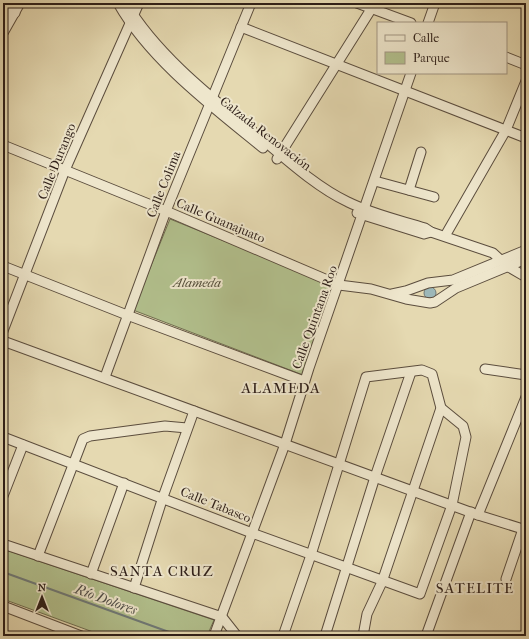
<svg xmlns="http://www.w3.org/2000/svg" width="529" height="639" viewBox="0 0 529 639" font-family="'IM FELL French Canon',serif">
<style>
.green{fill:#b2c08d;stroke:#706f52}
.water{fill:#9cb7b8;stroke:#707a78}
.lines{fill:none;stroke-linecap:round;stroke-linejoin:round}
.stream{stroke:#707a78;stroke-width:2}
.minor-casing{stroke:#5b4d3e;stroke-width:11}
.minor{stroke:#eee6cc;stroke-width:9}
.labels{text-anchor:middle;stroke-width:4;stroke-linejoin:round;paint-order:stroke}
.street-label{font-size:13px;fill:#2d1e18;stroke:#eee6cc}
.park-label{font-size:13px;font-style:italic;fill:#554f3b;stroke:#eee6cc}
.water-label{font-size:14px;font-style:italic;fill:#4e4c48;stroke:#eee6cc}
.quarter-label{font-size:15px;letter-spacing:1px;fill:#2d1e18;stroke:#eee6cc}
</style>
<rect width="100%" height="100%" fill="#e5d9b1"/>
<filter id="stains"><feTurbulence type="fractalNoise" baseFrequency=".005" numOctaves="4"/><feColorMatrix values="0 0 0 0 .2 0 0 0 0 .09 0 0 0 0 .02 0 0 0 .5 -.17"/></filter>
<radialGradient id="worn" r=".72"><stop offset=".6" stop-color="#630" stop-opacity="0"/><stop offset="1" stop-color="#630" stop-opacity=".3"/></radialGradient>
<!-- green -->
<g class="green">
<path d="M 170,219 L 335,286 L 303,375 L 133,310 Z"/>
<path d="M 3,549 L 214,620 L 207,636 L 104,636 L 3,599 Z"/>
</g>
<!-- water -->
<circle class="water" cx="430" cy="293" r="6"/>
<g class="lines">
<!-- stream -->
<path class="stream" d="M 3,572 L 180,636"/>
<defs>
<g id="minor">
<path d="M 118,3 C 150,60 213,107 263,148"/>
<path d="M 126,3 C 157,56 216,101 262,139 C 288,161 318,188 348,202 C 372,214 399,220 425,228 L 431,232 L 493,253 L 507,266 L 526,277"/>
<path d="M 357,3 L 411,23"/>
<path d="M 3,8 L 15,13"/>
<path d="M 428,23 L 435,3"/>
<path d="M 241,27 L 526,138"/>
<path d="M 3,33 L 20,3"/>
<path d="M 506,57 L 526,65"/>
<path d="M 3,145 L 166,211 L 339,285 L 371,289 L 406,299 L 430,303 L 435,302 L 456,288 L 526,259"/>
<path d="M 277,159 L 375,3"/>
<path d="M 375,181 L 434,197"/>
<path d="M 409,190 L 421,152"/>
<path d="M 357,213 L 424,234 L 431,232"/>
<path d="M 445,236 L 506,130 L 526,81"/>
<path d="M 3,266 L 127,315 L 304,381"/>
<path d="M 392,294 L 406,291 L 428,283 L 453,280 L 526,250"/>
<path d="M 3,331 L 65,170 L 139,3"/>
<path d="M 3,341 L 478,515 L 526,530"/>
<path d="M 485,369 L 526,375"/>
<path d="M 105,377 L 166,211 L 251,3"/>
<path d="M 3,437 L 252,533 L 420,594 L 452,505 L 466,437 L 463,426 L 441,408"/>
<path d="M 3,496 L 23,445"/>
<path d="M 478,515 L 526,397"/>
<path d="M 3,544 L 222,617 L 237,636"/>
<path d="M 38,556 L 83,439 L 90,436 L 165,426 L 187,428"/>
<path d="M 91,574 L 124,483"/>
<path d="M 506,579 L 523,529"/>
<path d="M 134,588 L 163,497 L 194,411"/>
<path d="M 3,606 L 81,636"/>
<path d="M 214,636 L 285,444 L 309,368 L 411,73"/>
<path d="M 283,636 L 311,555 L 366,377 L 422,370 L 432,374 L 441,408 L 382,582 L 367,614 L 363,636"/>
<path d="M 325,636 L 375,477 L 411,372"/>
<path d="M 426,636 L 471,512"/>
</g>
</defs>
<!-- minor casing -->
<use href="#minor" class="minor-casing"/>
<!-- minor -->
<use href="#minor" class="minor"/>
</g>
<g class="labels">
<!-- street labels -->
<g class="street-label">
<text transform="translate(266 133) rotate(38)" y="5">Calzada Renovación</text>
<text transform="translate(56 161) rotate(-68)" y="5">Calle Durango</text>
<text transform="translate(163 184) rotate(-68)" y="5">Calle Colima</text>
<text transform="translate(221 220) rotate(23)" y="5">Calle Guanajuato</text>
<text transform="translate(314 317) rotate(-70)" y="5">Calle Quintana Roo</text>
<text transform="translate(216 504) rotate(22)" y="5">Calle Tabasco</text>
</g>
<!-- park labels -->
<g class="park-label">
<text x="197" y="287">Alameda</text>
</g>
<!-- water labels -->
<g class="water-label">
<text transform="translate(106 599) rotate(20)" y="5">Río Dolores</text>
</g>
<!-- quarter labels -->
<g class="quarter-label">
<text x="281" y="393">ALAMEDA</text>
<text x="162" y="576">SANTA CRUZ</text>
<text x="475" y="593">SATELITE</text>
</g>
</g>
<!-- margin -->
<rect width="529" height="639" fill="none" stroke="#e5d9b1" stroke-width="16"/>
<rect x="4" y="4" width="521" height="631" fill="none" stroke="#2d1e18" stroke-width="2"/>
<rect x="8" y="8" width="513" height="623" fill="none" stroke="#2d1e18"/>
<!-- legend -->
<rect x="377" y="22" width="130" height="52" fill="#eee6cc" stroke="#a19684"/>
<rect x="385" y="35" width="20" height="6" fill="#eee6cc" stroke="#a19684"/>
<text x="413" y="42" font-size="12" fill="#2d1e18">Calle</text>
<rect x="385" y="52" width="20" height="12" fill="#b2c08d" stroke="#a19684"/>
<text x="413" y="62" font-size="12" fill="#2d1e18">Parque</text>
<!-- north arrow -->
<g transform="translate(42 597)" stroke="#eee6cc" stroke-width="3" paint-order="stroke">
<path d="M0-3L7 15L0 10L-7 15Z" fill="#2d1e18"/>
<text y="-6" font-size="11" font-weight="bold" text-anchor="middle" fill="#2d1e18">N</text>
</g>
<rect width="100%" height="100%" filter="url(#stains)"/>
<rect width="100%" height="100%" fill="url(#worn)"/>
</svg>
